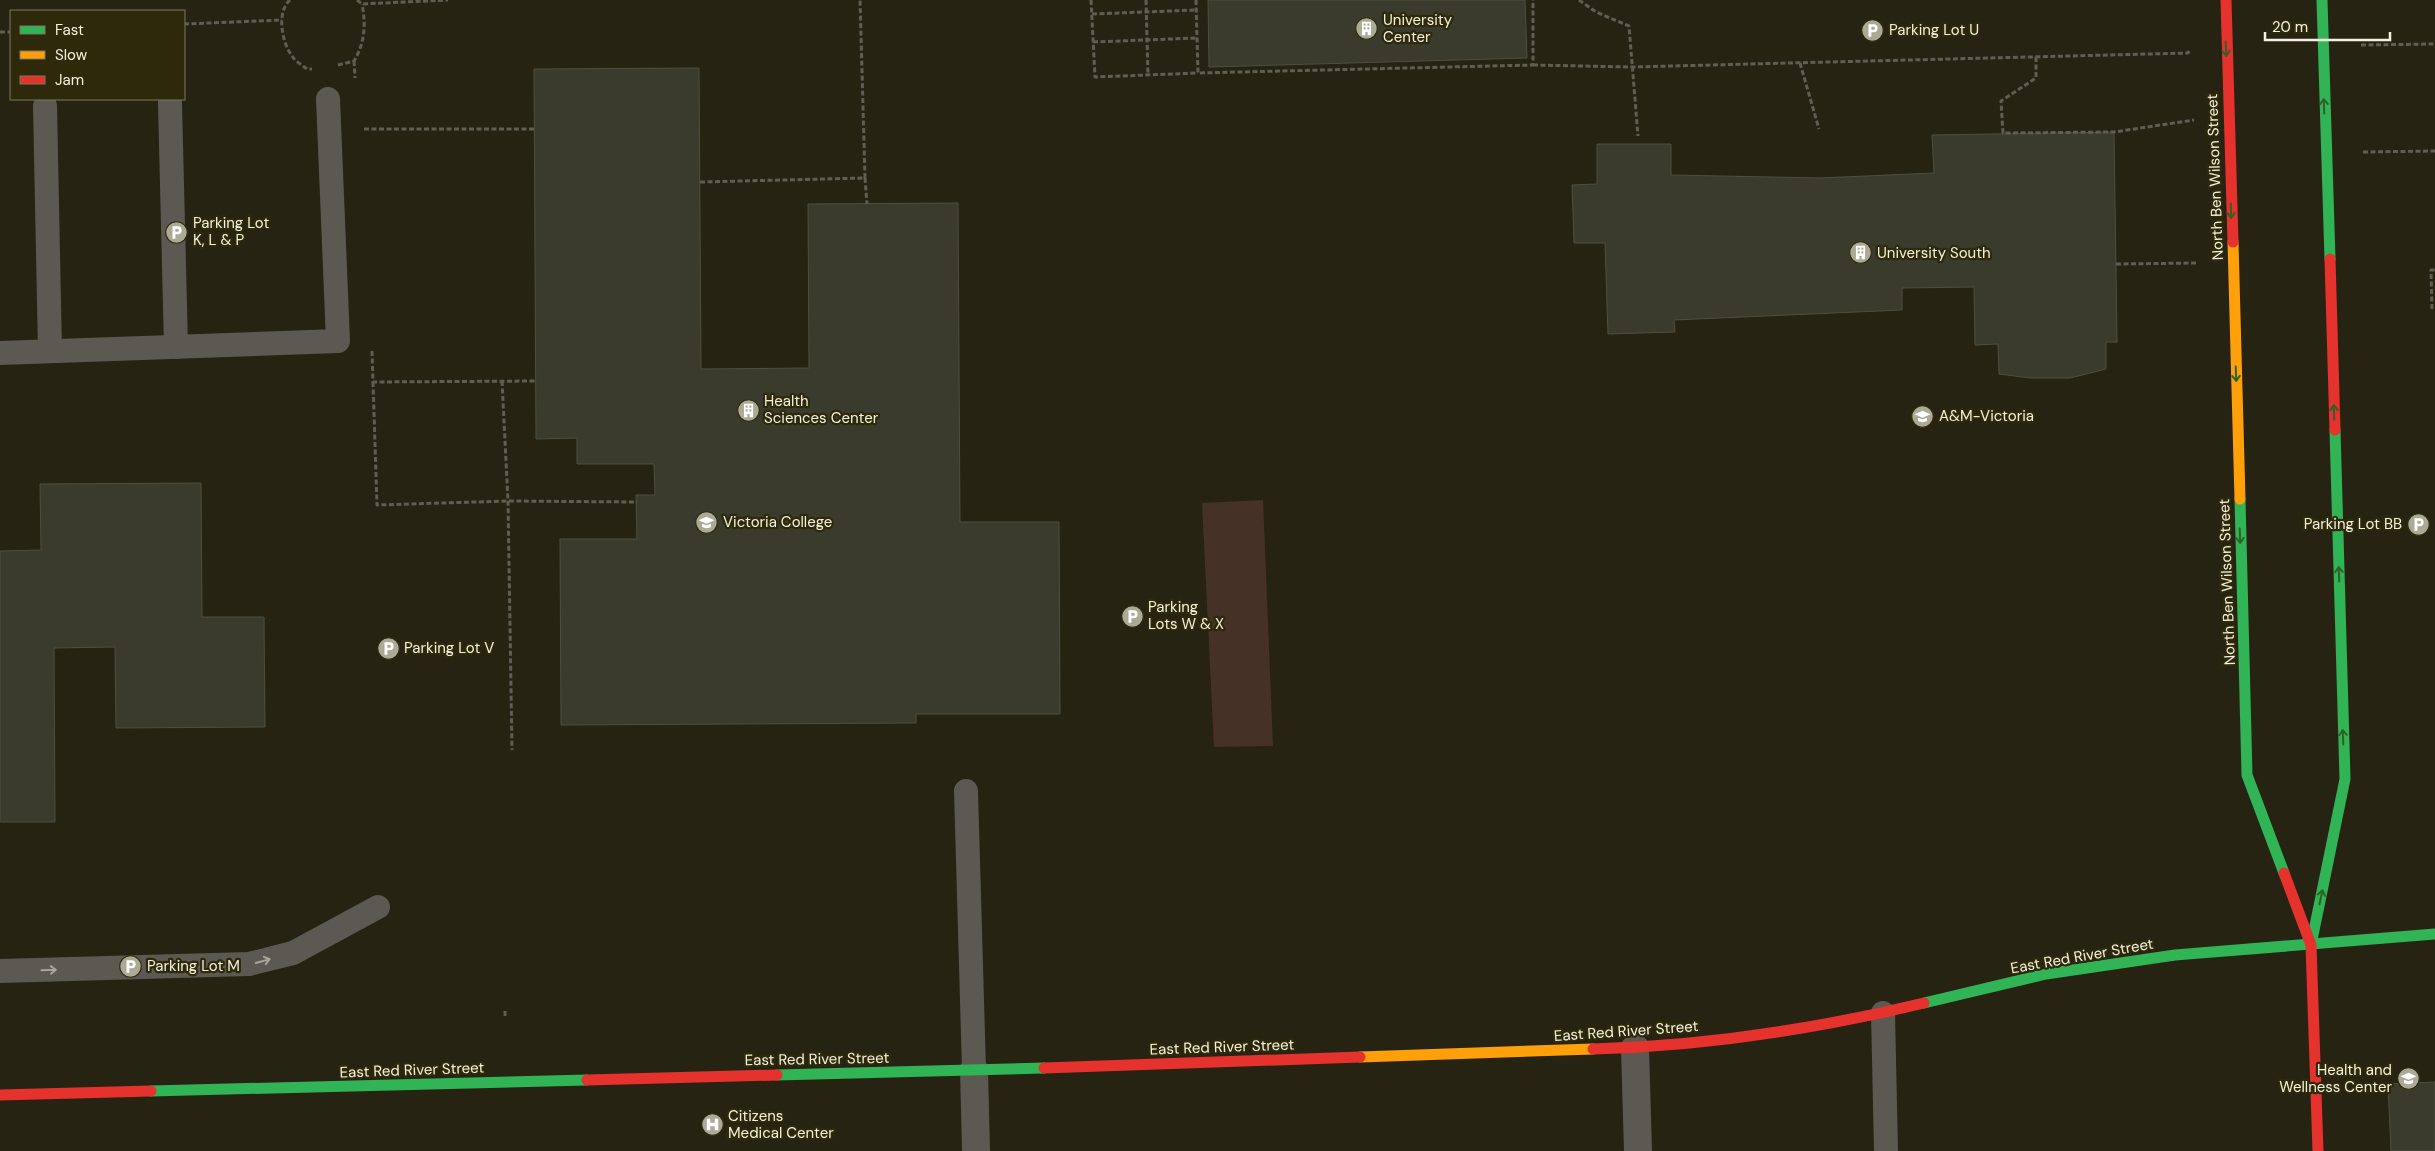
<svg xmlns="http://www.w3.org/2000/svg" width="2435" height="1151" viewBox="0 0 2435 1151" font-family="'DM Sans',sans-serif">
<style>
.green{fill:#463126}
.building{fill:#3a3b2d;stroke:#4e4f42}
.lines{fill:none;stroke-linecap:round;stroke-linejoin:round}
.path{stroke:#605d55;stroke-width:3;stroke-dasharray:5 2.5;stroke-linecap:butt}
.lane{stroke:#5c5952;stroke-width:24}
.street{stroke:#5c5952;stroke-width:28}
.fast{stroke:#30b455;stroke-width:11}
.slow{stroke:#ff9f0a;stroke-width:11}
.jam{stroke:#e5322d;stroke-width:11}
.oneway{stroke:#2f6128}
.oneway2{stroke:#a8a698}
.labels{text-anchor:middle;stroke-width:4.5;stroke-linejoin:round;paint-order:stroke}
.poi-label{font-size:15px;fill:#f4f2df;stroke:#2e290a;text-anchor:start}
.street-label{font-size:15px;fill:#f4f2df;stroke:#2e290a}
</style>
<rect width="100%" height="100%" fill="#262312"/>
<!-- green -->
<path class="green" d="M 1263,500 L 1273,746 L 1214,747 L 1202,503 Z"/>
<!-- building -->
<g class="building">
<path d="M 1208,0 L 1525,0 L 1527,58 L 1209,67 Z"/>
<path d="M 699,68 L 701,369 L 809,368 L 808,204 L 958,203 L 960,522 L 1059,522 L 1060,714 L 916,714 L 916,723 L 561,725 L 560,539 L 637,539 L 636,495 L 655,495 L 654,464 L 577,464 L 577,438 L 536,439 L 534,69 Z"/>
<path d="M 2114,132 L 2117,342 L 2106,342 L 2106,369 L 2070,378 L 2030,378 L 1999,374 L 1998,344 L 1975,345 L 1974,287 L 1902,288 L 1902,310 L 1674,320 L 1675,332 L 1608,334 L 1605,243 L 1574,243 L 1572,185 L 1597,184 L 1597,144 L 1671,144 L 1671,175 L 1820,178 L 1934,173 L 1932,135 Z"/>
<path d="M 201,483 L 202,617 L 264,617 L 265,727 L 116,728 L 115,647 L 54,648 L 55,822 L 0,822 L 0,551 L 41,550 L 40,484 Z"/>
<path d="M 2435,1082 L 2435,1151 L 2391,1151 L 2388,1084 Z"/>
</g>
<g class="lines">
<!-- path -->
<g class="path">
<path d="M 290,0 C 276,12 282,43 292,56 C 295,61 302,65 307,69 L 312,69"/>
<path d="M 357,0 L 362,4 L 448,0"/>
<path d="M 1091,0 L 1095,77 L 1198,73"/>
<path d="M 1146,0 L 1148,75"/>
<path d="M 1196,0 L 1198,73 L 1533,65 L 1533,0"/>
<path d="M 1579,0 L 1596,12 L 1629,26 L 1638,136"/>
<path d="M 1092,14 L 1196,10"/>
<path d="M 184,24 L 282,20"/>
<path d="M 0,32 L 11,32"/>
<path d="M 1093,42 L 1196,38"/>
<path d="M 2361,45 L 2435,44"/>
<path d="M 2036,57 L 2036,78 L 2001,101 L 2003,133 L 2114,132 L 2194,120"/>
<path d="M 354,61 L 355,78"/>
<path d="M 1800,63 L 1819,129"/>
<path d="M 338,65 L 354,61 C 365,43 366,24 362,4"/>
<path d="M 1533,65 L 1631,67 L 2188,53 L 2190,49"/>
<path d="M 364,129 L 534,129"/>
<path d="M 2363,152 L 2435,151"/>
<path d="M 865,178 L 867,204"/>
<path d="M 700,182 L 865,178 L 860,0"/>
<path d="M 2116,264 L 2198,263"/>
<path d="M 2432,309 L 2431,270 L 2435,270"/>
<path d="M 372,351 L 373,382 L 536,381"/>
<path d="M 502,381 L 508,501 L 512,750"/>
<path d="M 373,382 L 377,505 L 508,501 L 637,502"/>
<path d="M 505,1016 L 505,1011"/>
</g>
<!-- lane -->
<g class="lane">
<path d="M 170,103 L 176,347"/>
<path d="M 45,106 L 50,351"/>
<path d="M 0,353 L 338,341 L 328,99"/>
<path d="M 966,791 L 974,1070"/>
<path d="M 0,971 L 249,964 L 293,953 L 378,907"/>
<path d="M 1883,1013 L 1886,1151"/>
</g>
<!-- street -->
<g class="street">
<path d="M 1635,1048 L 1638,1151"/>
<path d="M 974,1070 L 976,1151"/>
</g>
<!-- fast -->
<g class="fast">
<path d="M 2322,0 L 2330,259"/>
<path d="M 2240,499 L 2247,775 L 2284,873"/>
<path d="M 2311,945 L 2345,779 L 2335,430"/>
<path d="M 1924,1003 L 2046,974 L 2175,955 L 2435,934"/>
<path d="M 777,1075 L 1044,1068"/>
<path d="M 151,1091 L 587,1080"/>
</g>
<!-- slow -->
<g class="slow">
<path d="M 2233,242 L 2240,499"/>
<path d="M 1360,1057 L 1593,1049"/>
</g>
<!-- jam -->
<g class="jam">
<path d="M 2226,0 L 2233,242"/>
<path d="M 2330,259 L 2335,430"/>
<path d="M 2284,873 L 2311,945 L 2318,1151"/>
<path d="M 1593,1049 C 1704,1046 1816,1029 1924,1003"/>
<path d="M 1044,1068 L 1360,1057"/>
<path d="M 587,1080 L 777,1075"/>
<path d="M 0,1095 L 151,1091"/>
</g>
</g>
<!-- one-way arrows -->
<defs><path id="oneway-shaft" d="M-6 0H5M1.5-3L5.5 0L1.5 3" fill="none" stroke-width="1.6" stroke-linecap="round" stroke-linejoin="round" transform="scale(1.25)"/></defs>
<g class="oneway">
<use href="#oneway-shaft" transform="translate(2226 49) rotate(88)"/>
<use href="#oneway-shaft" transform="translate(2324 106) rotate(-92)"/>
<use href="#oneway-shaft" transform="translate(2231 211) rotate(88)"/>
<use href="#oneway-shaft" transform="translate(2236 374) rotate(88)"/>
<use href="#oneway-shaft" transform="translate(2334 412) rotate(-92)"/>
<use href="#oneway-shaft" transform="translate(2240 536) rotate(88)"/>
<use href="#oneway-shaft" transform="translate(2339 574) rotate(-92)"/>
<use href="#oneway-shaft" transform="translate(2343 737) rotate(-92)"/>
<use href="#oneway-shaft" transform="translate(2321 897) rotate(-78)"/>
</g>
<g class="oneway2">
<use href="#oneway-shaft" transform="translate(263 961) rotate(-15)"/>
<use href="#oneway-shaft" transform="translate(49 970) rotate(-2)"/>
</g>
<!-- icons -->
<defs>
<symbol id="building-disc" viewBox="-11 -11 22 22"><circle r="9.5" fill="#acaa97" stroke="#2e290a"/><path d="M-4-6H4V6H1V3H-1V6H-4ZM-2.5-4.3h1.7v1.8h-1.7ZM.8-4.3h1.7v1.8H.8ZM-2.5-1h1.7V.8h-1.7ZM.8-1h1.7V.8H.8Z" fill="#fff"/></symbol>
<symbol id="parking-disc" viewBox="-11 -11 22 22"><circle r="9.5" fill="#acaa97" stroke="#2e290a"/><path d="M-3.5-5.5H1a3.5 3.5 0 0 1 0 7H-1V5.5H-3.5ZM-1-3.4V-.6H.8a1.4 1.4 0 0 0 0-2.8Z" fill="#fff"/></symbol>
<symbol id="university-disc" viewBox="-11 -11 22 22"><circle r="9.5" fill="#acaa97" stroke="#2e290a"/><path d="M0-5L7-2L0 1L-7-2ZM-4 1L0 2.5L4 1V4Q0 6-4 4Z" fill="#fff"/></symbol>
<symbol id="hospital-disc" viewBox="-11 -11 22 22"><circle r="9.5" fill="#acaa97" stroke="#2e290a"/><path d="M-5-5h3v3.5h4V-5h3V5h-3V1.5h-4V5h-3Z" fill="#fff"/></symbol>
</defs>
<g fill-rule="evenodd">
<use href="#building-disc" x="1354" y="16" width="25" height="25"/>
<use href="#parking-disc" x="1860" y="18" width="25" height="25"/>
<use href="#parking-disc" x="164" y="220" width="25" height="25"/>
<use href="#building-disc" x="1848" y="240" width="25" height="25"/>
<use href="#building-disc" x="736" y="398" width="25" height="25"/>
<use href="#university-disc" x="1910" y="404" width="25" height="25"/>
<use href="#university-disc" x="694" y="510" width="25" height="25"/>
<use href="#parking-disc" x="2406" y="512" width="25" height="25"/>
<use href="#parking-disc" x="1120" y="604" width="25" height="25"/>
<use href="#parking-disc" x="376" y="636" width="25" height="25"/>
<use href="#parking-disc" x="118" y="954" width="25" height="25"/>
<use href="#university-disc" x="2396" y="1066" width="25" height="25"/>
<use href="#hospital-disc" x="700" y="1112" width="25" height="25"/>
</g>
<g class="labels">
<!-- poi labels -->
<g class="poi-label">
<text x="1383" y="25">University<tspan x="1383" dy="17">Center</tspan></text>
<text x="1889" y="35">Parking Lot U</text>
<text x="193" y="228">Parking Lot<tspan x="193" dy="17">K, L &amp; P</tspan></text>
<text x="1877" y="258">University South</text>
<text x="764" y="406">Health<tspan x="764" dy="17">Sciences Center</tspan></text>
<text x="1939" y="421">A&amp;M-Victoria</text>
<text x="723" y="527">Victoria College</text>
<text x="2402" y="529" text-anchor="end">Parking Lot BB</text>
<text x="1148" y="612">Parking<tspan x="1148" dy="17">Lots W &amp; X</tspan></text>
<text x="404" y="653">Parking Lot V</text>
<text x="147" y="971">Parking Lot M</text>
<text x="2392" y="1075" text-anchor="end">Health and<tspan x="2392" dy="17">Wellness Center</tspan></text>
<text x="728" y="1121">Citizens<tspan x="728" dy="17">Medical Center</tspan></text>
</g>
<!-- street labels -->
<g class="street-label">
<text transform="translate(2215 177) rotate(-92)" y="5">North Ben Wilson Street</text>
<text transform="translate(2227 582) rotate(-92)" y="5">North Ben Wilson Street</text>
<text transform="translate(2082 956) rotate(-10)" y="5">East Red River Street</text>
<text transform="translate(1626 1031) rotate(-4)" y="5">East Red River Street</text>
<text transform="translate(1222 1047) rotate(-2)" y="5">East Red River Street</text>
<text transform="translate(817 1059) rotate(-1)" y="5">East Red River Street</text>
<text transform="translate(412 1070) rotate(-2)" y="5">East Red River Street</text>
</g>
</g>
<!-- legend -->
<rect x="10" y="10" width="175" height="90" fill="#2e290a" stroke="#7d795f"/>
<rect x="20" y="26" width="25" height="8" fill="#30b455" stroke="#7d795f"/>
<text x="55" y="35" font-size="15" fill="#f4f2df">Fast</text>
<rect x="20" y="51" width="25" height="8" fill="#ff9f0a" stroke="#7d795f"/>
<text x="55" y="60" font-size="15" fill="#f4f2df">Slow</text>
<rect x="20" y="76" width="25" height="8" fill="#e5322d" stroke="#7d795f"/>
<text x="55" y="85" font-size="15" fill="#f4f2df">Jam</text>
<!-- scale -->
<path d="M2265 32v8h125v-8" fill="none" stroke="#f4f2df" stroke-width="2.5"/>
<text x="2272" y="32" font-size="15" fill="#f4f2df" stroke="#2e290a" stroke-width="4" paint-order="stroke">20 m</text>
</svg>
